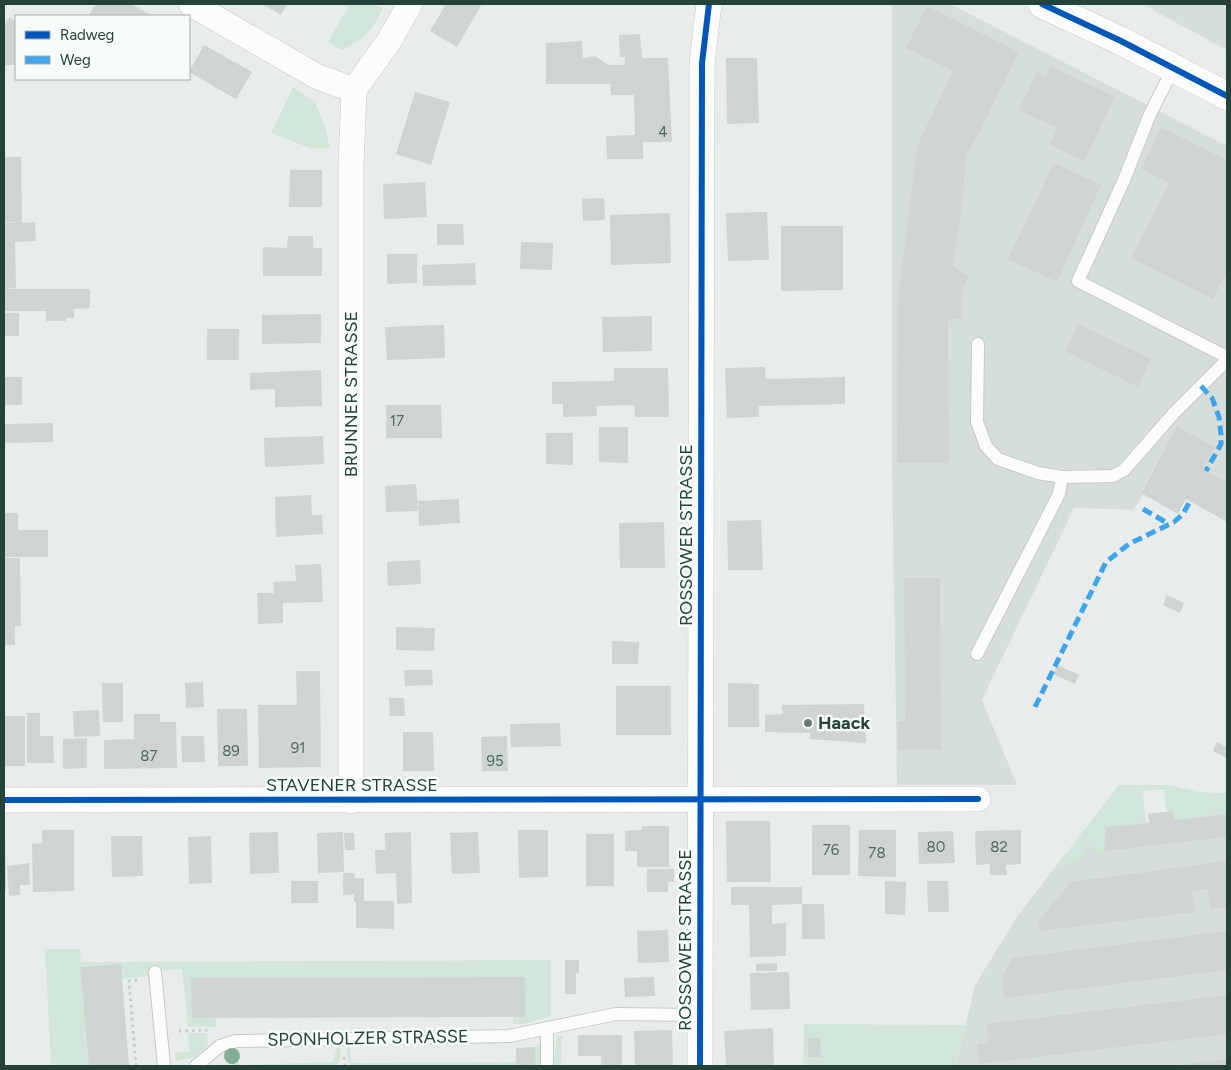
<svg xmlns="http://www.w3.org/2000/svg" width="1231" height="1070" viewBox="0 0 1231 1070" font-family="Figtree,sans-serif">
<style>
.built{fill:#d6dedb}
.green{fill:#d1e6d8}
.building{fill:#cfd4d2}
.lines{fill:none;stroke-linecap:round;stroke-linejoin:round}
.lane-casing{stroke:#c5cac8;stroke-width:14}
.street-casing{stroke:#c5cac8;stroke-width:26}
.secondary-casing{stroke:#c3cbc8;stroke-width:29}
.path{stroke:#c3ccca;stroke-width:3;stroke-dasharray:2.5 4;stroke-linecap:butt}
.lane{stroke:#fcfcfc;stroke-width:12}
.street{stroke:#fcfcfc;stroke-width:25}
.secondary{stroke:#fcfcfc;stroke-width:28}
.quiet{stroke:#3ea4ec;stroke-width:5;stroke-dasharray:10 5;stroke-linecap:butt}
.cycleway-casing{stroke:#f7fbf9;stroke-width:9}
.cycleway{stroke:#0057b8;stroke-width:6}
.tree{fill:#81ae93}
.poi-dot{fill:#697e78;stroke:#f7fbf9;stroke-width:2}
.labels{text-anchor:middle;stroke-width:5;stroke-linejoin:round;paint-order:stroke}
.number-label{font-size:15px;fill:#506761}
.street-label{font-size:18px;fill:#24423a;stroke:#f7fbf9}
.poi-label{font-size:18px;font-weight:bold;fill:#24423a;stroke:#f7fbf9;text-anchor:start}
</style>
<rect width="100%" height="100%" fill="#e8edeb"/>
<!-- built -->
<g class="built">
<path d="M 892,4 L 950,4 L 1227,146 L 1227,482 L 1203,469 L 1215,447 L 1177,426 L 1141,492 L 1143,494 L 1134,510 L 1074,508 L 982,700 L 1017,785 L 897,785 L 892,467 Z"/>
<path d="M 1145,4 L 1227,4 L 1227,50 L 1158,13 Z"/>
<path d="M 1227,814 L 1227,1066 L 956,1066 L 975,985 L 1019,914 L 1056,866 L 1080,858 L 1086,844 L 1089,840 L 1093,841 L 1106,827 Z"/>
</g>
<!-- green -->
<g class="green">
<path d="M 350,4 L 375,4 L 383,9 C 370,33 365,38 342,50 L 328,42 Z"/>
<path d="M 293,87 L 315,102 L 325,127 L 330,148 L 310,148 L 271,133 Z"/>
<path d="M 1119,785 L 1170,785 L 1198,792 L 1227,793 L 1227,814 L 1174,820 L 1173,811 L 1167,812 L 1164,789 L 1143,791 L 1146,823 L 1106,827 L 1104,851 L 1098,853 L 1093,841 L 1089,840 L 1086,844 L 1080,859 L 1056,866 Z"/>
<path d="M 45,949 L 80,949 L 81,962 L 551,960 L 551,1016 L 524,1024 L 513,1024 L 513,1017 L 526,1016 L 525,977 L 192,978 L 192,1018 L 216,1018 L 216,1027 L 188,1027 L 182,969 L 149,972 L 149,976 L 122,979 L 120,964 L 80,967 L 89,1066 L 51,1066 Z"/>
<path d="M 804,1024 L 966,1025 L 956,1066 L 803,1066 Z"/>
<path d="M 188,1033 L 207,1033 L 208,1044 L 196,1057 L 176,1061 L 175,1053 L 190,1051 Z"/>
<path d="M 557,1036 L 562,1036 L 561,1066 L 553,1066 Z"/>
<path d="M 541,1043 L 543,1066 L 536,1066 L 535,1047 L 537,1044 Z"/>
<path d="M 236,1047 L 239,1065 L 333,1062 L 337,1047 L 340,1047 L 341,1056 L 338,1066 L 232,1066 L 233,1065 L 224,1053 Z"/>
<path d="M 347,1047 L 349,1047 L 351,1061 L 354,1063 L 516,1062 L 516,1066 L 346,1066 L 351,1066 L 348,1060 Z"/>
</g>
<!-- building -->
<g class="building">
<path d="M 96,4 L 131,4 L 153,16 L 91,16 L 89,15 Z"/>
<path d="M 262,4 L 287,4 L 281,15 Z"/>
<path d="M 446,4 L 482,4 L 457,47 L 430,31 Z"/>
<path d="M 927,6 L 1019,52 L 977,137 L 966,155 L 963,197 L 953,266 L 969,277 L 962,289 L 962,319 L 948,319 L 949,463 L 897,463 L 898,300 L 917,146 L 953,71 L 906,48 Z"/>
<path d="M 9,17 L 16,22 L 16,65 L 4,65 L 4,27 Z"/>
<path d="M 640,34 L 642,58 L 668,58 L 672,142 L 643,142 L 643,159 L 607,159 L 606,136 L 635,135 L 634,95 L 611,95 L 610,84 L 546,84 L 546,43 L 582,41 L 583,58 L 595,56 L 608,65 L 625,65 L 625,57 L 620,57 L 619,35 Z"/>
<path d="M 204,45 L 252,72 L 236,99 L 189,72 Z"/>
<path d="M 726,58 L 757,58 L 759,123 L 727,124 Z"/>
<path d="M 1050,66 L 1115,97 L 1084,161 L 1050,145 L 1057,128 L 1019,110 L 1037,72 L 1045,77 Z"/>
<path d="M 415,92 L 450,102 L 431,165 L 396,154 Z"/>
<path d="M 1161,127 L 1227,160 L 1227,271 L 1213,299 L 1131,258 L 1169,183 L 1141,169 Z"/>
<path d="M 4,157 L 21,157 L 22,223 L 35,222 L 36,241 L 15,242 L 16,288 L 4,289 L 4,223 L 18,223 L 4,222 Z"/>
<path d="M 1054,163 L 1101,185 L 1057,282 L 1008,259 Z"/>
<path d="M 290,170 L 322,170 L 322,207 L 289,207 Z"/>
<path d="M 425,182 L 427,217 L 384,219 L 383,184 Z"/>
<path d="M 604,198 L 605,220 L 583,221 L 582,199 Z"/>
<path d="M 767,212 L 769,260 L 728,261 L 726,213 Z"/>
<path d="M 670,213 L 671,263 L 611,265 L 610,215 Z"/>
<path d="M 437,224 L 463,224 L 464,245 L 437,245 Z"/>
<path d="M 781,226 L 843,226 L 843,290 L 781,291 Z"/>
<path d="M 288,236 L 313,236 L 313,248 L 322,248 L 322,276 L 263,276 L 263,247 L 287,248 Z"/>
<path d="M 521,242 L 553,243 L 552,270 L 520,269 Z"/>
<path d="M 387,254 L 417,254 L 417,283 L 387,284 Z"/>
<path d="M 475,263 L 476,285 L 423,286 L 422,265 Z"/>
<path d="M 4,289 L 90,289 L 90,308 L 74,309 L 74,318 L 66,318 L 66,321 L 46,321 L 46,311 L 4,311 Z"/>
<rect x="4" y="313" width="15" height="23"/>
<path d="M 321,314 L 321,343 L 262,344 L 262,315 Z"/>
<path d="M 652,316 L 652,351 L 603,352 L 602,317 Z"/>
<path d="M 1078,324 L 1151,359 L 1138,387 L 1065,351 Z"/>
<path d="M 444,325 L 445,358 L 387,360 L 385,327 Z"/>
<rect x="207" y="329" width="32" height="31"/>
<path d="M 765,367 L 766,379 L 845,377 L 845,404 L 759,406 L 759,417 L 727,418 L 725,368 Z"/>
<path d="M 614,368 L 668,368 L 669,417 L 635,417 L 634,405 L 596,406 L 597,416 L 563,417 L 563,404 L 552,404 L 552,382 L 614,381 Z"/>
<path d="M 321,370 L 322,406 L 275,407 L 275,389 L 250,390 L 250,373 Z"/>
<rect x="4" y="377" width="18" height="28"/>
<path d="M 386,405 L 441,405 L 442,438 L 386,438 Z"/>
<path d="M 53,423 L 53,442 L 4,443 L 4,424 Z"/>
<path d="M 1177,426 L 1215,447 L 1203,469 L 1227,482 L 1227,522 L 1186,499 L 1178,514 L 1141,493 Z"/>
<path d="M 599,427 L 628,427 L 628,463 L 599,462 Z"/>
<path d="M 546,433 L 573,433 L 573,465 L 546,464 Z"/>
<path d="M 323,436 L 324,464 L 265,467 L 264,438 Z"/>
<path d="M 416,484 L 418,511 L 386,512 L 385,486 Z"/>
<path d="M 311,495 L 312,515 L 322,515 L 323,534 L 276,537 L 275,497 Z"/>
<path d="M 459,499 L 460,523 L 419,526 L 418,501 Z"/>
<path d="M 4,513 L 18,513 L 18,530 L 48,530 L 48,557 L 4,557 Z"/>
<path d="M 761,520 L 763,570 L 728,570 L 727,521 Z"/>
<path d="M 664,522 L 665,568 L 620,568 L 619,523 Z"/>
<path d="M 4,558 L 20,558 L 21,626 L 15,626 L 15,645 L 4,645 Z"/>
<path d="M 420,560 L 421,584 L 388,586 L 387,562 Z"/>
<path d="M 321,564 L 323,602 L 283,603 L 283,623 L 258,624 L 257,593 L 274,593 L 273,582 L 296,581 L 295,565 Z"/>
<path d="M 904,578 L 940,578 L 941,749 L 898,750 L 898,721 L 905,721 Z"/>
<path d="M 1167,595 L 1184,603 L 1180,613 L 1163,605 Z"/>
<path d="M 396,627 L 435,628 L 434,651 L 396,650 Z"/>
<path d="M 612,641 L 639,642 L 638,664 L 612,664 Z"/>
<path d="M 1057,665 L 1079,675 L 1075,684 L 1053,674 Z"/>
<path d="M 404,670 L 432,670 L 433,685 L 405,686 Z"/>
<path d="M 296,671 L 320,671 L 321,767 L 259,768 L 258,705 L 297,705 Z"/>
<path d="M 203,682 L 204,707 L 186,708 L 185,683 Z"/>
<path d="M 102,683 L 123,683 L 123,722 L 103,722 Z"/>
<path d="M 728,683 L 759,684 L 759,727 L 728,727 Z"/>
<rect x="616" y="686" width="55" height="49"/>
<path d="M 389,698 L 404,698 L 405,716 L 390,716 Z"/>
<path d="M 864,704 L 866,743 L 810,739 L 810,733 L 765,732 L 765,715 L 783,714 L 782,705 Z"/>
<path d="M 217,709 L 247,709 L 248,766 L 218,766 Z"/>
<path d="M 99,710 L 100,736 L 74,737 L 73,711 Z"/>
<path d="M 27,713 L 40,713 L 40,736 L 53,736 L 54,763 L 27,763 Z"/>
<path d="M 134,714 L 160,714 L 160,722 L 176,722 L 177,768 L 104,769 L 104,740 L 134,739 Z"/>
<rect x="4" y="716" width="21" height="50"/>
<path d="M 560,723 L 561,746 L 511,747 L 510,724 Z"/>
<path d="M 403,732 L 433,732 L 434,771 L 403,771 Z"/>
<path d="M 181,736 L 204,736 L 205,762 L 182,762 Z"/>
<path d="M 507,736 L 508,771 L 482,771 L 481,737 Z"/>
<path d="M 87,738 L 87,768 L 63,769 L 63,739 Z"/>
<path d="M 1217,742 L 1227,747 L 1227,758 L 1213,751 Z"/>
<path d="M 1173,811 L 1174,820 L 1227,814 L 1227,837 L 1104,851 L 1106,827 L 1149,823 L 1148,814 Z"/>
<path d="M 726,821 L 770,821 L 771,882 L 727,882 Z"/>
<rect x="812" y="825" width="38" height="50"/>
<path d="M 642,826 L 669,826 L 669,867 L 637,867 L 637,851 L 625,851 L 625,831 L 642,830 Z"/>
<path d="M 42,830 L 74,830 L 74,891 L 33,892 L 32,844 L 42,843 Z"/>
<path d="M 518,830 L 548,830 L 548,877 L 519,878 Z"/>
<path d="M 859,830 L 896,830 L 896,877 L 858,876 Z"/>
<path d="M 1021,830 L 1021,864 L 1006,865 L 1007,875 L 990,875 L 990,864 L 976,865 L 975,831 Z"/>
<path d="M 953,831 L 955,863 L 919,864 L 918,832 Z"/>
<path d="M 278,832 L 279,873 L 250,874 L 249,833 Z"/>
<path d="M 343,832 L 344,872 L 318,873 L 317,833 Z"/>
<path d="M 411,832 L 412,903 L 397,904 L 396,873 L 376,874 L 375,850 L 385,850 L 385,833 Z"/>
<path d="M 478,832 L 480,873 L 452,874 L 450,833 Z"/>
<path d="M 344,833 L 354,833 L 355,850 L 345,850 Z"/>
<rect x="586" y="834" width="28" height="52"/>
<path d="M 111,836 L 142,836 L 143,876 L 112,877 Z"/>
<path d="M 211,836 L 212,883 L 189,884 L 188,837 Z"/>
<path d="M 4,838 L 5,838 L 6,890 L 4,890 Z"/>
<path d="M 1227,861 L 1227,907 L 1210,909 L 1208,889 L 1192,891 L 1195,912 L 1040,931 L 1038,921 L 1071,882 Z"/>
<path d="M 29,863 L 30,885 L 20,885 L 20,895 L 9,896 L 7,866 Z"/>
<path d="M 647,869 L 674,869 L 674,882 L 668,882 L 668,892 L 647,892 Z"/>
<path d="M 343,873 L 355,873 L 354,878 L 364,878 L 364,901 L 394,901 L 394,929 L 356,928 L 356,902 L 354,902 L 354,894 L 343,895 Z"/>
<rect x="291" y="881" width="27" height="22"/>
<path d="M 885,881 L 906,882 L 905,915 L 885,914 Z"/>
<path d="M 927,881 L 948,881 L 949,912 L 928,912 Z"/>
<path d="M 731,887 L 802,887 L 802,904 L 772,905 L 772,924 L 786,923 L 786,956 L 750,957 L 749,905 L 731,905 Z"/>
<path d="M 802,904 L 824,904 L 825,939 L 802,939 Z"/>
<path d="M 668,930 L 669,962 L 638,963 L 637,931 Z"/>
<path d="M 1227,931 L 1227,970 L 1004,998 L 1002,978 L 1012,958 Z"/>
<path d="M 565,960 L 579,960 L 579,973 L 576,973 L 576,994 L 565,994 Z"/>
<path d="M 777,963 L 777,971 L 756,971 L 756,964 Z"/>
<path d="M 121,964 L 129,1066 L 89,1066 L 80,967 Z"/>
<path d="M 789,972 L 790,1009 L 751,1010 L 750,973 Z"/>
<path d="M 525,977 L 526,1017 L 192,1018 L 191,978 Z"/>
<path d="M 654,977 L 655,996 L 625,997 L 624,978 Z"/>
<path d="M 1227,995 L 1227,1034 L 979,1064 L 977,1044 L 989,1043 L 987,1024 Z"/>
<path d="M 773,1028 L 774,1066 L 726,1066 L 724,1031 Z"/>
<path d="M 672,1030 L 673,1066 L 635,1066 L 634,1031 Z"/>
<path d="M 578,1035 L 622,1035 L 622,1066 L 601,1066 L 601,1056 L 578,1056 Z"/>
<path d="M 808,1038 L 820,1038 L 821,1057 L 808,1057 Z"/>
<path d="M 535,1047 L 536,1066 L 516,1066 L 516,1048 Z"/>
<path d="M 1227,1059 L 1227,1066 L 1177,1066 L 1177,1065 Z"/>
</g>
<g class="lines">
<defs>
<g id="lane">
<path d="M 1173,69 L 1150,114 L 1124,180 L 1078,281 L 1227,357"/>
<path d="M 978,344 L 977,422 L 986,446 L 998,459 L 1038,473 L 1062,477"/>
<path d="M 977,654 L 1059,494 L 1062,477 L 1113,476 L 1124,470 L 1174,413 L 1227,360"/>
<path d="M 155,972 L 164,1066"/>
<path d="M 196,1066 L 220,1046 L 236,1041 L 509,1036 L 616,1014 L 699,1015"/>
<path d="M 547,1066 L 547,1028"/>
</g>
<g id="street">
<path d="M 191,4 L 318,77 L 354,90"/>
<path d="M 4,800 L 978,799"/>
<path d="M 351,801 L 351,166 L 354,90 L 389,41 L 410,4"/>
<path d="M 700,1066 L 702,63 L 709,4"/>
</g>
<path id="secondary" d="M 1042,4 L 1121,41 L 1227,96"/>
</defs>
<!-- lane casing -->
<use href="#lane" class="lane-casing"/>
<!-- street casing -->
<use href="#street" class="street-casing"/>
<!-- secondary casing -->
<use href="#secondary" class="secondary-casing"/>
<!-- path -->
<g class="path">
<path d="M 179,1031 L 210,1030"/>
<path d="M 344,1057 L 345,1066"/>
<path d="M 136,1066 L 129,981 L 138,980"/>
</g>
<!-- lane -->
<use href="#lane" class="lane"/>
<!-- street -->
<use href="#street" class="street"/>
<!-- secondary -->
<use href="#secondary" class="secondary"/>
<!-- quiet -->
<g class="quiet">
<path d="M 1201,386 L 1212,398 L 1219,417 L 1221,435 L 1221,444 L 1206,471"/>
<path d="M 1143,509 L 1169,524"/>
<path d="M 1035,707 L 1106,562 L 1129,544 L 1174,522 L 1183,514 L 1190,501"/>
</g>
<defs>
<g id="cycleway">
<path d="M 1042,4 L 1121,41 L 1227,96"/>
<path d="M 4,800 L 978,799"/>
<path d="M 700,1066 L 702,63 L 709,4"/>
</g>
</defs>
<!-- cycleway casing -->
<use href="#cycleway" class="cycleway-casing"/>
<!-- cycleway -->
<use href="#cycleway" class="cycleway"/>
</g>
<!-- trees -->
<circle class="tree" cx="232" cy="1056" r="8"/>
<!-- markers -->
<circle class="poi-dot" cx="808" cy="723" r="5"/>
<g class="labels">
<!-- number labels -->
<g class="number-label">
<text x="663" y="137">4</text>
<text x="397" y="426">17</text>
<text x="298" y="753">91</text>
<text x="231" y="756">89</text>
<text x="149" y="761">87</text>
<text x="495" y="766">95</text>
<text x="936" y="852">80</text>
<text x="999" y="852">82</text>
<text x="831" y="855">76</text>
<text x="877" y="858">78</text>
</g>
<!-- street labels -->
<g class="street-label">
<text transform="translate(351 394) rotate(-90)" y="6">BRUNNER STRASSE</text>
<text transform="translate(686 535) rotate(-90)" y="6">ROSSOWER STRASSE</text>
<text x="352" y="791">STAVENER STRASSE</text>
<text transform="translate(685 940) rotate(-90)" y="6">ROSSOWER STRASSE</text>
<text transform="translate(368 1038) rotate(-1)" y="6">SPONHOLZER STRASSE</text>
</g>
<!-- poi labels -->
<g class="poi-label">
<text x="818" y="729">Haack</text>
</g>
</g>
<!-- border -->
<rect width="1231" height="1070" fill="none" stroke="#24423a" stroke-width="10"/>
<!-- legend -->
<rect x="15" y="15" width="175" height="65" fill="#f7fbf9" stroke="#a3b1ad"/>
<rect x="25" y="31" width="25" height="8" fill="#0057b8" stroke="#a3b1ad"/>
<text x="60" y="40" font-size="15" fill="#24423a">Radweg</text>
<rect x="25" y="56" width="25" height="8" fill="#3ea4ec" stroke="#a3b1ad"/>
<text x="60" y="65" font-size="15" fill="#24423a">Weg</text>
</svg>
